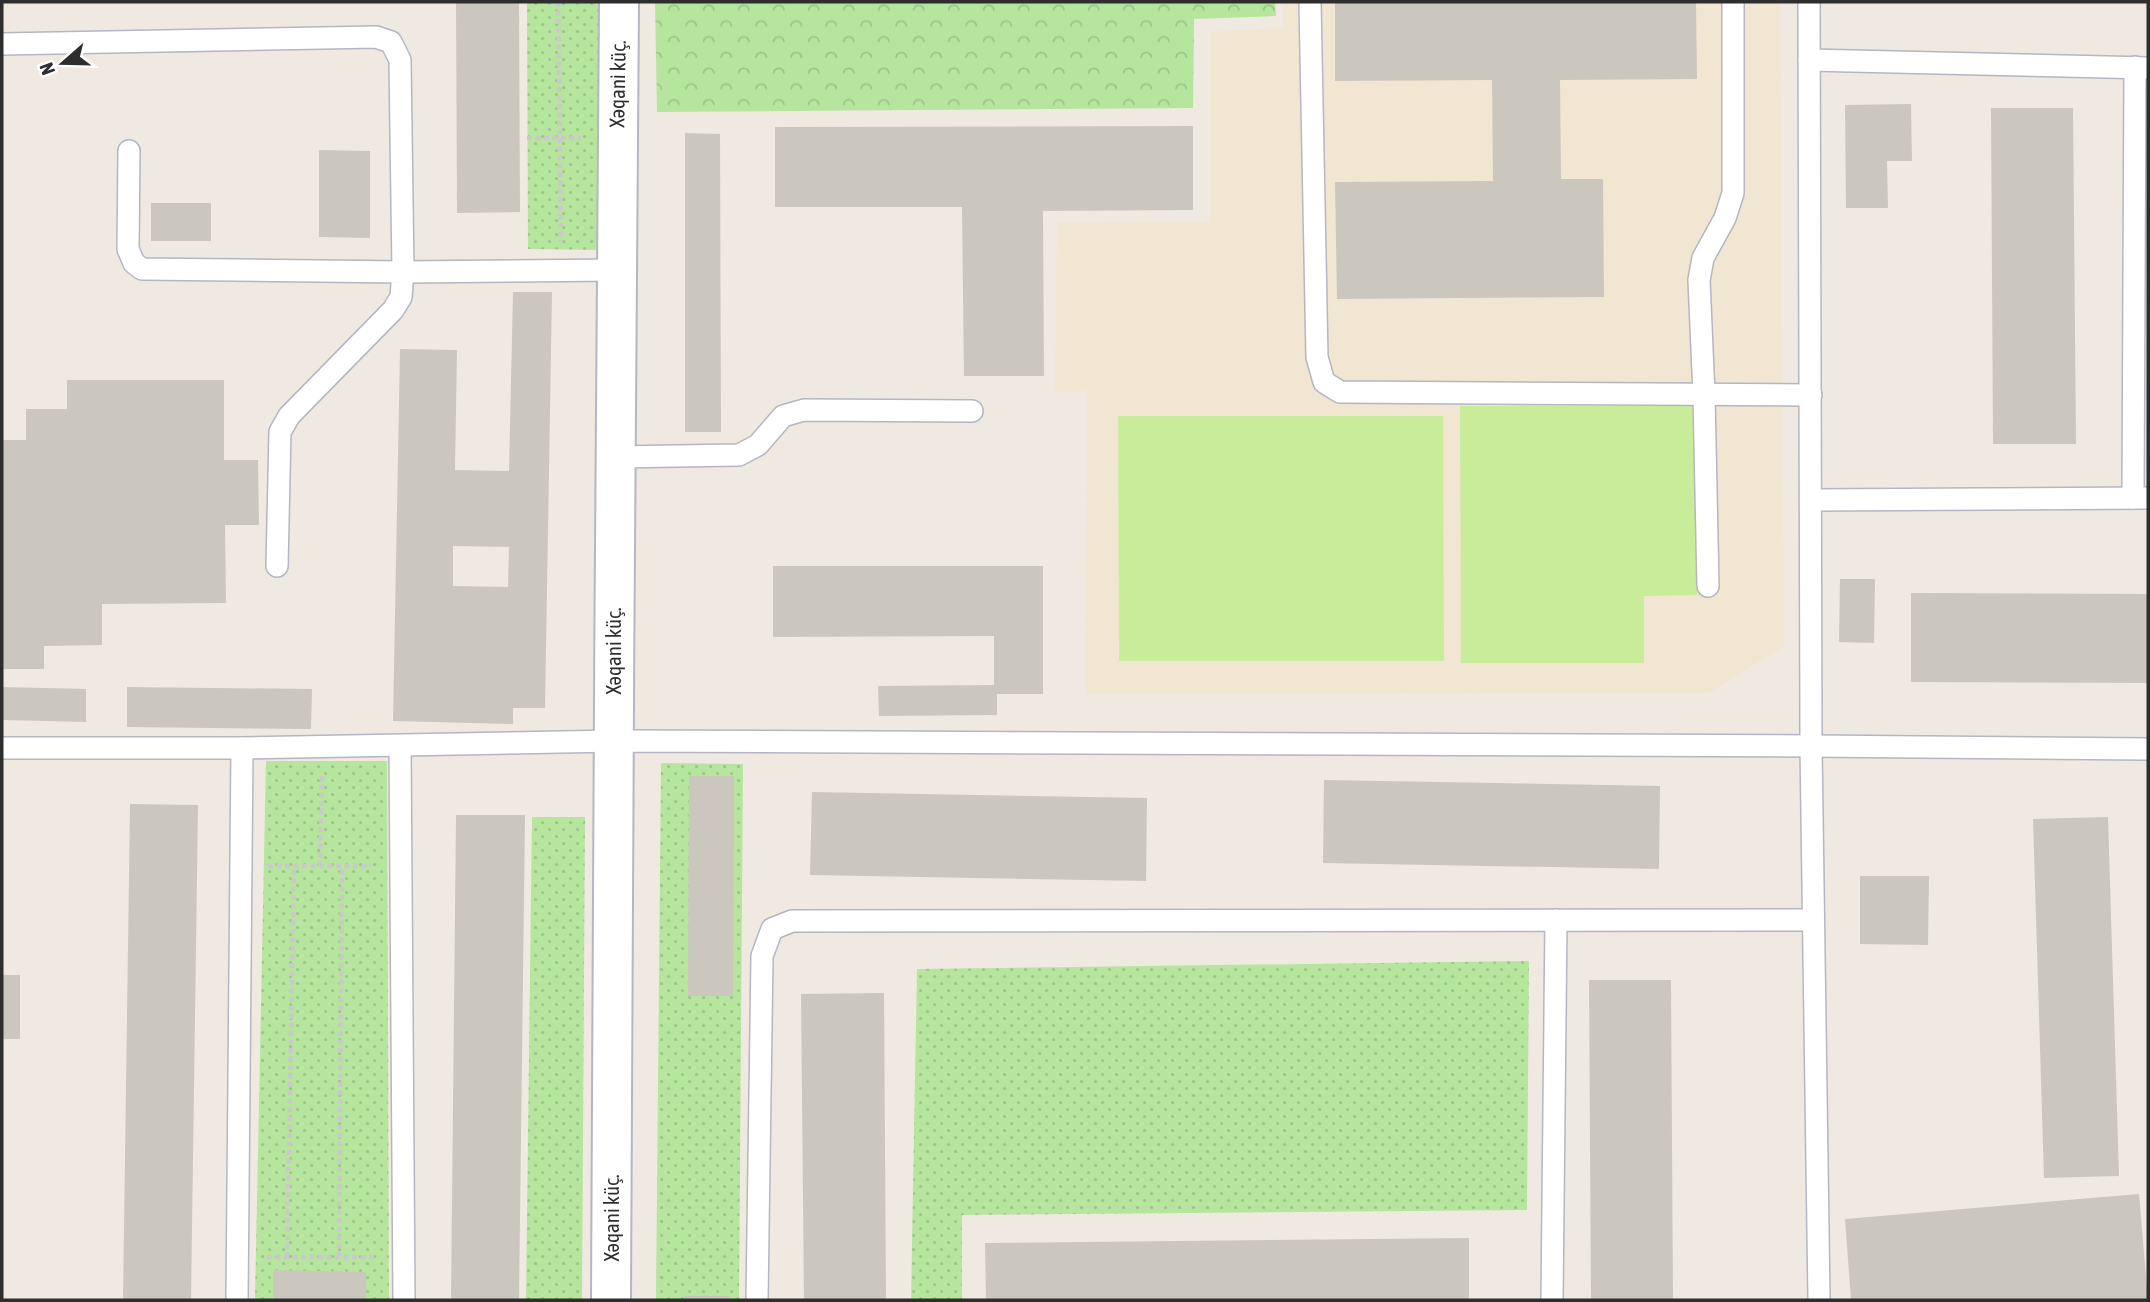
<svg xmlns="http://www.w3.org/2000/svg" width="2150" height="1302" viewBox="0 0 2150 1302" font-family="'Asap Condensed',sans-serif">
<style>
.education{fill:#f0e6d1}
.forest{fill:url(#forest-crowns)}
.park{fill:url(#park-dots)}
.pitch{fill:#c9ec9a}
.building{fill:#cbc7bf;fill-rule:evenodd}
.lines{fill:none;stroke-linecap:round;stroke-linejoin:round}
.service-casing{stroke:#b4b7c1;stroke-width:24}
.tertiary-casing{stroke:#b4b7c1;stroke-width:42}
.path{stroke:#c9c9c9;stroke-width:4.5;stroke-dasharray:5 3.5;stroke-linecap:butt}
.service{stroke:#fff;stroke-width:21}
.tertiary{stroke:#fff;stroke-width:38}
.labels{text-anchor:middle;stroke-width:7;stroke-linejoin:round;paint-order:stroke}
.street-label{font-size:21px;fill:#2e2e2e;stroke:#fff}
</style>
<defs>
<pattern id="forest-crowns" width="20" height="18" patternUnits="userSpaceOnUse" patternTransform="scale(1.75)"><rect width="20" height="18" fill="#b6e59e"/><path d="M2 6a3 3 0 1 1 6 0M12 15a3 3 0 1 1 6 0" fill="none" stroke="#9dc588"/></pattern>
<pattern id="park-dots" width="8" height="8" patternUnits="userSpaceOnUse" patternTransform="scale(1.75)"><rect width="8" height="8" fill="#b6e59e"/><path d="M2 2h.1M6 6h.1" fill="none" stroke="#9dc588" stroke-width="1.8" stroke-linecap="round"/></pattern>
</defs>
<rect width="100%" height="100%" fill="#efe9e1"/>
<!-- education -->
<path class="education" d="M 1283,2 L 1780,2 L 1784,646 L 1709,693 L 1086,694 L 1087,391 L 1055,392 L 1057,223 L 1210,222 L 1210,32 L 1283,28 Z"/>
<!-- forest -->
<path class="forest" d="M 655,2 L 1275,2 L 1276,16 L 1194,19 L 1193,108 L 657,112 Z"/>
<!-- park -->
<g class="park">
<path d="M 527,2 L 599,2 L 599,250 L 528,249 Z"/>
<path d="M 266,761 L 387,761 L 389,1300 L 255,1300 Z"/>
<path d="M 661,763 L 743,764 L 739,1300 L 656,1300 Z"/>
<path d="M 532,817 L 585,817 L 582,1300 L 526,1300 Z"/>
<path d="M 1529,961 L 1527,1210 L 962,1215 L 962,1300 L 911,1300 L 917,969 Z"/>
</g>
<!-- pitch -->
<g class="pitch">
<path d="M 1460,406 L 1696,406 L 1697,595 L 1644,596 L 1644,663 L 1461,663 Z"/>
<path d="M 1118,416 L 1443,416 L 1444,661 L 1119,661 Z"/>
</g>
<!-- building -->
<g class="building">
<path d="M 456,2 L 519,2 L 520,212 L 457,213 Z"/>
<path d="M 1335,2 L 1696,2 L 1697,79 L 1560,80 L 1561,179 L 1603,179 L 1604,297 L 1337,299 L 1335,182 L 1493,181 L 1492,80 L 1335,81 Z"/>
<path d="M 1911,104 L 1912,161 L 1887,161 L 1888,208 L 1846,208 L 1845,105 Z"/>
<path d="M 1991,108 L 2073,108 L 2076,444 L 1993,444 Z"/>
<path d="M 1193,126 L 1193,210 L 1043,211 L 1044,376 L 964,376 L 962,207 L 775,207 L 775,127 Z"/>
<path d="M 685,133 L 720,134 L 721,432 L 685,432 Z"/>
<path d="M 319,150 L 370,151 L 370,238 L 319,237 Z"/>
<rect x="151" y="203" width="60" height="38"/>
<path d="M 513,292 L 552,292 L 545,708 L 513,708 L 513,724 L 393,721 L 400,349 L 457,350 L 455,470 L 509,471 ZM 453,546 L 509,547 L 508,587 L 453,586 Z"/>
<path d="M 67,380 L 224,380 L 224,460 L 258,460 L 259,525 L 225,525 L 226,603 L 102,604 L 102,645 L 44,646 L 44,669 L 2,669 L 2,440 L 26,440 L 26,409 L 67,409 Z"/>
<path d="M 773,566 L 1043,566 L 1043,694 L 997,694 L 997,715 L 879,716 L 878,686 L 994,685 L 994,636 L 773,637 Z"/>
<path d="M 1840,579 L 1875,579 L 1874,643 L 1839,642 Z"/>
<path d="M 1911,593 L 2148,594 L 2148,683 L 1911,682 Z"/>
<path d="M 2,687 L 86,689 L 86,722 L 2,720 Z"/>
<path d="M 127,687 L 312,689 L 311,729 L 127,727 Z"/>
<path d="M 689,776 L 734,776 L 733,996 L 688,996 Z"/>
<path d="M 1324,780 L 1660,786 L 1659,869 L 1323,863 Z"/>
<path d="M 812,792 L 1147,798 L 1146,881 L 810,875 Z"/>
<path d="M 130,804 L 198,805 L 191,1300 L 123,1300 Z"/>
<path d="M 456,815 L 525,815 L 519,1300 L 451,1300 Z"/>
<path d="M 2108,817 L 2119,1176 L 2044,1178 L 2033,819 Z"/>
<path d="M 1860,876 L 1929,876 L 1928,945 L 1860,944 Z"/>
<rect x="2" y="975" width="18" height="64"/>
<path d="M 1589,980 L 1671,980 L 1673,1300 L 1591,1300 Z"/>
<path d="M 884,993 L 886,1300 L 804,1300 L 801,994 Z"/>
<path d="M 2139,1194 L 2148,1300 L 1851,1300 L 1845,1219 Z"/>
<path d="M 1469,1238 L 1469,1300 L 986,1300 L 985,1243 Z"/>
<path d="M 273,1270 L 366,1272 L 366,1300 L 273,1300 Z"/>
<rect x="685" y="1296" width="45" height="4"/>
</g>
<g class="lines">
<defs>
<g id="service">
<path d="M 1310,2 L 1317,357 L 1324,382 L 1340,392 L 1811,395"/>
<path d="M 1809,2 L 1811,746 L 1819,1300"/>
<path d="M 2,44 L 376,37 L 391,42 L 400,60 L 403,272 L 616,270"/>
<path d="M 1809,60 L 2148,68"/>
<path d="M 129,151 L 128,249 L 134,263 L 142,269 L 403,272 L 401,297 L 393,310 L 289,416 L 280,432 L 277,566"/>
<path d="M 614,457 L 739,455 L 758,445 L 783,416 L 804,410 L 972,411"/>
<path d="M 2133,498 L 2135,67"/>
<path d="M 1812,500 L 2148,498"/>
<path d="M 1708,586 L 1704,395 L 1699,280 L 1703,258 L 1725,218 L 1733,193 L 1733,2"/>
<path d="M 400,746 L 404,1300"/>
<path d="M 2,748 L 242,748 L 615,741 L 1811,746 L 2148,749"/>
<path d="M 237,1300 L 242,748"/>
<path d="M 757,1300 L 762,956 L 772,929 L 792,921 L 1813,920"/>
<path d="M 1552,1300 L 1556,920"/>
</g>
<path id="tertiary" d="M 611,1300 C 614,867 614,435 619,2"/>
</defs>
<!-- service casing -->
<use href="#service" class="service-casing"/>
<!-- tertiary casing -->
<use href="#tertiary" class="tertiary-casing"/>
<!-- path -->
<g class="path">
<path d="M 558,2 L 561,242"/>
<path d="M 527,138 L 581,138"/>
<path d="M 268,866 L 371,866"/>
<path d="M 320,866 L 322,776"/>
<path d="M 267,1257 L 377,1257"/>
<path d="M 287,1257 L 294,866"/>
<path d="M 339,1257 L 342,866"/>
</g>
<!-- service -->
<use href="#service" class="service"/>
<!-- tertiary -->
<use href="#tertiary" class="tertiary"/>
</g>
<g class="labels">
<!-- street labels -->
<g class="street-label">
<text transform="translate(618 84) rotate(-89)" y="7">Xəqani küç.</text>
<text transform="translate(614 651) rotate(-90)" y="7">Xəqani küç.</text>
<text transform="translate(612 1218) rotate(-90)" y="7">Xəqani küç.</text>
</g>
</g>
<!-- border -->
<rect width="2150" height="1302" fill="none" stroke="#2e2e2e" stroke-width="7"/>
<!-- north arrow -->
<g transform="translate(63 63) rotate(250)" stroke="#ffffff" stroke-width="5" paint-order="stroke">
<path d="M0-5L12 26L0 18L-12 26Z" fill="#2e2e2e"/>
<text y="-10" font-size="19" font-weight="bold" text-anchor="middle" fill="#2e2e2e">N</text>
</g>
</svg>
